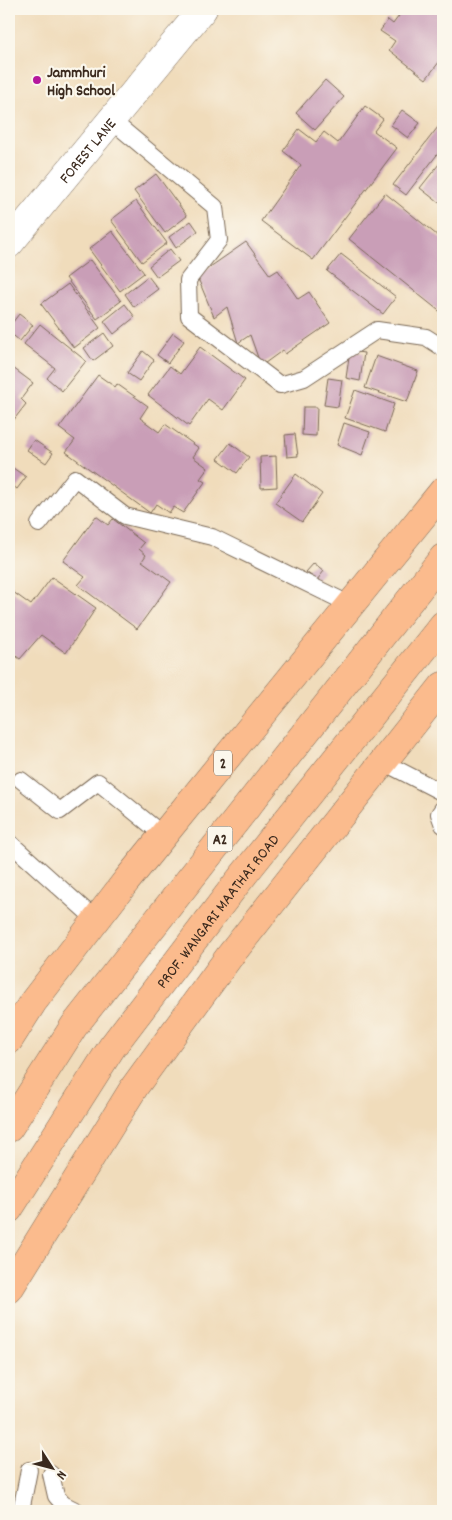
<svg xmlns="http://www.w3.org/2000/svg" width="452" height="1520" viewBox="0 0 452 1520" font-family="Dekko,sans-serif">
<style>
.building{fill:#c99eb7}
.lines{fill:none;stroke-linecap:round;stroke-linejoin:round}
.service-casing{stroke:#7a6855;stroke-width:18}
.minor-casing{stroke:#7a6855;stroke-width:29}
.primary-casing{stroke:#7a6855;stroke-width:29}
.service{stroke:#fff;stroke-width:16}
.minor{stroke:#fff;stroke-width:28}
.primary{stroke:#fbbb8d;stroke-width:28}
.poi-dot{fill:#b5179e;stroke:#fbf7ec;stroke-width:2}
.labels{text-anchor:middle;stroke-width:4.5;stroke-linejoin:round;paint-order:stroke}
.shield{fill:#fbf7ec;stroke:#75685c;stroke-width:1}
.shield-label{font-size:15px;font-weight:bold;fill:#3b2a1e}
.poi-label{font-size:16px;font-weight:bold;fill:#3b2a1e;stroke:#fbf7ec;text-anchor:start}
.street-label{font-size:16px;fill:#3b2a1e;stroke:#fbf7ec}
</style>
<rect width="100%" height="100%" fill="#fbf7ec"/>
<filter id="ink" filterUnits="userSpaceOnUse"><feTurbulence type="fractalNoise" baseFrequency=".02" numOctaves="2"/><feDisplacementMap in="SourceGraphic" scale="10" xChannelSelector="R" yChannelSelector="G"/><feConvolveMatrix kernelMatrix="1 2 1 2 8 2 1 2 1" color-interpolation-filters="sRGB"/></filter>
<filter id="wash" filterUnits="userSpaceOnUse"><feTurbulence type="fractalNoise" baseFrequency=".0096" numOctaves="4" result="noise"/><feDisplacementMap in="SourceGraphic" scale="20" xChannelSelector="R" yChannelSelector="G"/><feGaussianBlur stdDeviation="1.12" result="paint"/><feColorMatrix in="noise" values="0 0 0 0 0 0 0 0 0 0 0 0 0 0 0 0 0 1.4 0 .05"/><feComposite in="paint" operator="in"/></filter>
<g filter="url(#wash)">
<rect width="100%" height="100%" fill="#f0dcbb"/>
<g id="blocks">
<!-- building -->
<g class="building">
<path d="M 404,9 L 443,9 L 443,57 L 426,79 L 389,50 L 395,41 L 380,31 L 388,20 L 393,24 Z"/>
<path d="M 325,80 L 344,97 L 315,130 L 296,113 Z"/>
<path d="M 365,106 L 383,119 L 374,131 L 397,148 L 313,260 L 261,221 L 301,165 L 283,151 L 299,129 L 316,142 L 324,132 L 338,143 Z"/>
<path d="M 402,110 L 420,123 L 408,138 L 391,125 Z"/>
<path d="M 438,127 L 443,131 L 443,147 L 406,195 L 393,185 Z"/>
<path d="M 443,159 L 443,206 L 420,188 Z"/>
<path d="M 156,174 L 187,216 L 165,233 L 134,191 Z"/>
<path d="M 385,193 L 443,240 L 443,314 L 349,239 Z"/>
<path d="M 136,201 L 167,243 L 142,262 L 111,220 Z"/>
<path d="M 191,221 L 198,231 L 176,248 L 169,237 Z"/>
<path d="M 112,231 L 144,273 L 120,291 L 89,249 Z"/>
<path d="M 246,242 L 270,275 L 278,270 L 298,299 L 309,292 L 330,323 L 285,354 L 283,350 L 261,366 L 250,335 L 238,343 L 227,307 L 214,317 L 197,276 Z"/>
<path d="M 170,249 L 179,261 L 157,277 L 149,266 Z"/>
<path d="M 341,254 L 396,297 L 383,314 L 327,271 Z"/>
<path d="M 90,260 L 121,301 L 97,319 L 66,278 Z"/>
<path d="M 148,276 L 158,289 L 134,307 L 125,294 Z"/>
<path d="M 68,284 L 100,328 L 74,348 L 41,304 Z"/>
<path d="M 125,304 L 135,317 L 114,334 L 104,321 Z"/>
<path d="M 19,314 L 33,325 L 20,341 L 9,332 L 9,327 Z"/>
<path d="M 40,324 L 86,361 L 62,391 L 47,378 L 55,368 L 24,344 Z"/>
<path d="M 104,333 L 113,346 L 93,361 L 84,348 Z"/>
<path d="M 173,333 L 184,341 L 168,363 L 157,355 Z"/>
<path d="M 200,347 L 245,380 L 223,410 L 208,399 L 189,426 L 148,395 L 170,366 L 180,374 Z"/>
<path d="M 143,351 L 154,360 L 139,381 L 127,373 Z"/>
<path d="M 350,351 L 364,353 L 360,381 L 346,378 Z"/>
<path d="M 376,356 L 418,371 L 407,402 L 365,388 Z"/>
<path d="M 9,365 L 33,383 L 21,399 L 26,404 L 9,426 Z"/>
<path d="M 98,375 L 115,387 L 117,384 L 148,406 L 140,418 L 159,432 L 165,424 L 199,448 L 193,457 L 208,468 L 200,479 L 205,482 L 183,513 L 173,507 L 169,513 L 156,504 L 150,513 L 66,452 L 75,440 L 59,428 Z"/>
<path d="M 328,378 L 342,380 L 338,407 L 324,405 Z"/>
<path d="M 355,390 L 394,404 L 385,432 L 345,418 Z"/>
<path d="M 303,407 L 317,407 L 316,436 L 302,435 Z"/>
<path d="M 344,423 L 370,432 L 362,455 L 337,445 Z"/>
<path d="M 295,434 L 298,456 L 287,457 L 285,435 Z"/>
<path d="M 34,440 L 53,453 L 46,463 L 27,450 Z"/>
<path d="M 230,443 L 249,457 L 237,473 L 218,459 Z"/>
<path d="M 276,456 L 277,487 L 261,488 L 260,457 Z"/>
<path d="M 13,468 L 26,477 L 17,489 L 9,483 L 9,473 Z"/>
<path d="M 296,474 L 322,494 L 302,522 L 275,503 Z"/>
<path d="M 9,490 L 14,494 L 9,501 Z"/>
<path d="M 96,516 L 108,525 L 113,519 L 144,543 L 139,549 L 146,555 L 142,561 L 171,582 L 137,629 L 78,585 L 85,577 L 63,561 Z"/>
<path d="M 314,563 L 324,571 L 317,580 L 306,572 Z"/>
<path d="M 52,577 L 96,608 L 66,653 L 41,635 L 20,659 L 9,651 L 9,589 L 31,605 Z"/>
</g>
</g>
</g>
<g filter="url(#ink)">
<use href="#blocks" fill-opacity="0" stroke="#7a6855" stroke-width="1"/>
<g class="lines">
<defs>
<g id="service">
<path d="M 111,120 L 215,207 L 219,240 L 188,280 L 189,316 L 280,385 L 304,378 L 377,330 L 426,337 L 443,348"/>
<path d="M 39,524 L 75,478 L 125,516 L 212,537 L 351,605"/>
<path d="M 383,762 L 443,793"/>
<path d="M 21,780 L 60,811 L 98,782 L 163,835"/>
<path d="M 443,808 L 439,814 L 443,825"/>
<path d="M 9,842 L 96,920"/>
<path d="M 51,1474 L 56,1496 L 63,1504 L 77,1511"/>
<path d="M 21,1511 L 29,1470"/>
</g>
<g id="minor">
<path id="s1" d="M 9,244 L 203,9"/>
</g>
<g id="primary">
<path d="M 9,1040 L 33,1002 L 127,880 L 443,491"/>
<path d="M 9,1128 L 74,1026 L 443,558"/>
<path id="s2" d="M 9,1209 L 112,1047 L 237,883 L 443,625"/>
<path d="M 9,1289 L 135,1086 L 229,957 L 443,686"/>
</g>
</defs>
<!-- service casing -->
<use href="#service" class="service-casing"/>
<!-- minor casing -->
<use href="#minor" class="minor-casing"/>
<!-- primary casing -->
<use href="#primary" class="primary-casing"/>
<!-- service -->
<use href="#service" class="service"/>
<!-- minor -->
<use href="#minor" class="minor"/>
<!-- primary -->
<use href="#primary" class="primary"/>
</g>
</g>
<!-- markers -->
<circle class="poi-dot" cx="37" cy="80" r="5"/>
<g class="labels">
<!-- shield labels -->
<g class="shield">
<rect x="214" y="750.5" width="18" height="25" rx="4"/>
<rect x="207.5" y="826.5" width="25" height="25" rx="4"/>
</g>
<g class="shield-label">
<text x="223" y="768">2</text>
<text x="220" y="844">A2</text>
</g>
<!-- poi labels -->
<g class="poi-label">
<text x="47" y="77">Jammhuri<tspan x="47" dy="18">High School</tspan></text>
</g>
<!-- street labels -->
<g class="street-label">
<text dy="6" stroke="none"><textPath href="#s1" startOffset="122">FOREST LANE</textPath></text>
<text dy="6" stroke="none"><textPath href="#s2" startOffset="364">PROF. WANGARI MAATHAI ROAD</textPath></text>
</g>
</g>
<!-- margin -->
<rect width="452" height="1520" fill="none" stroke="#fbf7ec" stroke-width="30"/>
<!-- north arrow -->
<g transform="translate(52 1468) rotate(126)" stroke="#fbf7ec" stroke-width="4" paint-order="stroke">
<path d="M0-4L9 19L0 12L-9 19Z" fill="#3b2a1e"/>
<text y="-8" font-size="14" font-weight="bold" text-anchor="middle" fill="#3b2a1e">N</text>
</g>
</svg>
